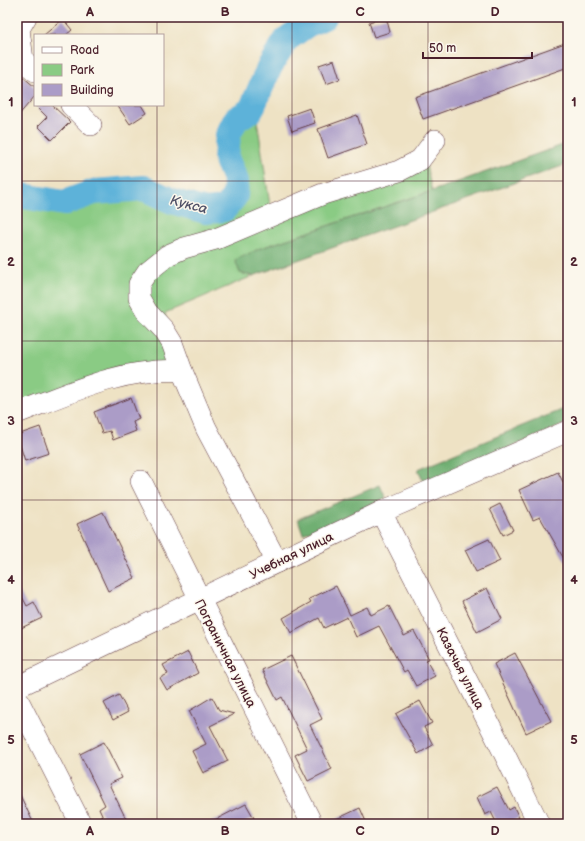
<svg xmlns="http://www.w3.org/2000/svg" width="585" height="841" viewBox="0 0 585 841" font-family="'Balsamiq Sans',sans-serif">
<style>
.green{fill:#8acb84;stroke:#6a7558}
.forest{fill:#6faf72;stroke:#5c674e}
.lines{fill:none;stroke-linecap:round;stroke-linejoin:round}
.river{stroke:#5db2d9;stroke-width:26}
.building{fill:#ab9cc7}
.minor-casing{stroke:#633c42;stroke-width:22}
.minor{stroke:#fff;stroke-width:21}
.grid{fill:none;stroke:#4a1f2b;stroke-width:1;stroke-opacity:0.55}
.labels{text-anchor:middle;stroke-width:3;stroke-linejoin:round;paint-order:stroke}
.street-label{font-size:13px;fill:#4a1f2b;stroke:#fbf7ec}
.water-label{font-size:14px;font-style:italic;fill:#515268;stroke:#fbf7ec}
.neatline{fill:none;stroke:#4a1f2b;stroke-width:1.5}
.grid-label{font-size:13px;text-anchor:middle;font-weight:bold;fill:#4a1f2b}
</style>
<rect width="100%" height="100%" fill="#fbf7ec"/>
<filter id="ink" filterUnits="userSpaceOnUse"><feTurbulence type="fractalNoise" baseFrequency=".025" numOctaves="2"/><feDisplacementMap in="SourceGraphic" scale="8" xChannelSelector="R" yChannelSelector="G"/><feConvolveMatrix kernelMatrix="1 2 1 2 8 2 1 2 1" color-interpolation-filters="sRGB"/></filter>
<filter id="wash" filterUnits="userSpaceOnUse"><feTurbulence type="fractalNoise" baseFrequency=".012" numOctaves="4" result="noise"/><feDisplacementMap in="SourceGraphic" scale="16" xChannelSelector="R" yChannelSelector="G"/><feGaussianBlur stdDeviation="0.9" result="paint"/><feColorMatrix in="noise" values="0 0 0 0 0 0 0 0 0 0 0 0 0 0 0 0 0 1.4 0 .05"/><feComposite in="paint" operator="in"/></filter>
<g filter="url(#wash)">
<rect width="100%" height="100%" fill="#eee2c4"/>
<!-- green -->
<g class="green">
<path d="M 256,113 L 271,212 L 133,283 L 174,365 L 17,409 L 17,201 L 64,208 L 84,203 L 97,196 L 144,194 L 173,207 L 205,214 L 225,213 L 240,198 L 240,178 L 232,158 L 233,135 L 241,123 Z"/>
<path d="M 425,161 L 432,191 L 261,248 L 236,260 L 240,273 L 253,276 L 165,313 L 167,324 L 144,294 L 151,274 L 171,259 Z"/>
</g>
<!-- forest -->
<g class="forest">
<path d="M 568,143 L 568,164 L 253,276 L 240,273 L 235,260 L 261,248 L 432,191 Z"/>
<path d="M 568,407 L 568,423 L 424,484 L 418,469 Z"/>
<path d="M 380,485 L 386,499 L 303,534 L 298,519 Z"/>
</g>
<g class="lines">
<!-- river -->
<path class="river" d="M 17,195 L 64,203 L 94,192 L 144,188 L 172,201 L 206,211 L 224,209 L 235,196 L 236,181 L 226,158 L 228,135 L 236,119 L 251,110 L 270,66 L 287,39 L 308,24 L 324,17"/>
</g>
<g id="blocks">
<!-- building -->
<g class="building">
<path d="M 386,17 L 390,32 L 374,37 L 369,22 Z"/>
<path d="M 63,19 L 72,30 L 66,35 L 44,35 Z"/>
<path d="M 565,43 L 568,51 L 568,67 L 423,119 L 415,97 Z"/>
<path d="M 334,60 L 340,79 L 326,84 L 319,65 Z"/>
<path d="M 17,72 L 35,87 L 35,96 L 17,117 Z"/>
<path d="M 35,105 L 52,105 L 70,122 L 52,140 L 38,126 L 47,117 Z"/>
<path d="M 117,105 L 142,105 L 147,113 L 130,124 Z"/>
<path d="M 310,108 L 315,123 L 292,131 L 287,116 Z"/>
<path d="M 357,115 L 367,144 L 328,158 L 318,129 Z"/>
<path d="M 131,398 L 139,419 L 133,422 L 136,431 L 113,440 L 110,431 L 102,433 L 94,412 Z"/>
<path d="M 40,427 L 49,453 L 25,461 L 17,435 Z"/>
<path d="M 558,472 L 568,492 L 568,566 L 540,517 L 533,520 L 519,490 Z"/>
<path d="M 500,504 L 513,530 L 503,535 L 490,509 Z"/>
<path d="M 103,512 L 135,578 L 108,591 L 77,524 Z"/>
<path d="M 489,539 L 500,561 L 476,572 L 465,550 Z"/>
<path d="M 336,586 L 350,615 L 367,607 L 371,615 L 389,606 L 404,636 L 414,631 L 429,659 L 426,660 L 435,676 L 416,686 L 407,670 L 404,672 L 379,626 L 356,637 L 347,617 L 324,628 L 319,618 L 291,633 L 283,618 L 311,602 L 309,599 Z"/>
<path d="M 17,587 L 27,606 L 34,602 L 42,618 L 17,630 Z"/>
<path d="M 487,588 L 502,619 L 477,632 L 462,601 Z"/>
<path d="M 188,652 L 198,673 L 167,690 L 160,678 L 168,674 L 163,665 Z"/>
<path d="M 515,653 L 551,721 L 526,733 L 494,664 Z"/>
<path d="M 291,656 L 322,719 L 310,725 L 332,769 L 308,781 L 295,755 L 307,749 L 282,697 L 277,700 L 262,670 Z"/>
<path d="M 119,695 L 128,712 L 113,720 L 104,703 Z"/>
<path d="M 212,697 L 219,710 L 234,714 L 210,726 L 228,761 L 203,773 L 192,751 L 206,744 L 189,711 Z"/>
<path d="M 420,701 L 432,723 L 424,727 L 433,745 L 418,754 L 396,714 Z"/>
<path d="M 104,742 L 122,778 L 109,784 L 127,821 L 120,824 L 106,824 L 99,809 L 105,805 L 80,754 Z"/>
<path d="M 497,787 L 509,810 L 514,807 L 519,818 L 506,824 L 497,824 L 491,812 L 485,815 L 477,797 Z"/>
<path d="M 17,789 L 34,824 L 17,824 Z"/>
<path d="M 246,804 L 254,818 L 243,824 L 207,824 Z"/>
<path d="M 360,808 L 367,824 L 326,824 Z"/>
</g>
</g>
</g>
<g filter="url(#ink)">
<use href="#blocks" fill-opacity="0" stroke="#633c42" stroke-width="1"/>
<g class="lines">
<defs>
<g id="minor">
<path d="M 26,17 L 19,29 L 23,60 L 35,71"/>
<path d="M 71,105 L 91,125"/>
<path d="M 17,413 C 69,393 124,367 182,371"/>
<path d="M 141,481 L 312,824"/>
<path d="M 381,512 L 501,747 L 539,824"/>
<path d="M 277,562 L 206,428 L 182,371 L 172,343 L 164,330 L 147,312 L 139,298 L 139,284 L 147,272 L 168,255 L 184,248 L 216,239 L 323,194 L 399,171 L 420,160 L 435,140"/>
<path d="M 17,687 L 381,512 L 568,431"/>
<path d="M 17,698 L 81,824"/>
</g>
</defs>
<!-- minor casing -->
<use href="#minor" class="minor-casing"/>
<!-- minor -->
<use href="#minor" class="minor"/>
</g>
</g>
<!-- grid -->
<path class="grid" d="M 157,17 L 157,35M 292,17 L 292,824M 428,17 L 428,824M 157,105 L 157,824M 17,181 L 568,181M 17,341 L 568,341M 17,500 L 568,500M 17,660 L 568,660"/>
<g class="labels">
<!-- street labels -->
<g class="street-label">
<text transform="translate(291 555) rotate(-26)" y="5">Учебная улица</text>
<text transform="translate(226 653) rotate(63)" y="5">Пограничная улица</text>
<text transform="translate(461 668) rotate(63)" y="5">Казачья улица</text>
</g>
<!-- water labels -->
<g class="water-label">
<text transform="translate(189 204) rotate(15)" y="5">Кукса</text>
</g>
</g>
<!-- margin -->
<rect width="585" height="841" fill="none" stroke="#fbf7ec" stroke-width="44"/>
<!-- legend -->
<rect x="34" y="34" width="130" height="72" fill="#fbf7ec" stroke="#b4a19f"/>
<rect x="42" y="47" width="20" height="6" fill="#ffffff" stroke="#b4a19f"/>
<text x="70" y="54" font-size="12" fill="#4a1f2b">Road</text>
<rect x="42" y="64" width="20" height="12" fill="#8acb84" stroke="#b4a19f"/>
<text x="70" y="74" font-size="12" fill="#4a1f2b">Park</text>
<rect x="42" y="84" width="20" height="12" fill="#ab9cc7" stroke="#b4a19f"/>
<text x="70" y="94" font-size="12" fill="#4a1f2b">Building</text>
<!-- scale -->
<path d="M423 52v6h109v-6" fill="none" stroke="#4a1f2b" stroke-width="2"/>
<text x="429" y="52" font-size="12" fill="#4a1f2b" stroke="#fbf7ec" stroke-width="3" paint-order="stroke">50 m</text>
<rect x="22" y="22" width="541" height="797" class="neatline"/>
<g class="grid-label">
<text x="90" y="16">A</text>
<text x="225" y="16">B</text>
<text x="360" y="16">C</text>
<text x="495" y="16">D</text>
<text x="11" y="106">1</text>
<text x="574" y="106">1</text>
<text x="11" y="266">2</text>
<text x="574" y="266">2</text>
<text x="11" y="425">3</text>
<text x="574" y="425">3</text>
<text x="11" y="584">4</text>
<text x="574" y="584">4</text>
<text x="11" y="744">5</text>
<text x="574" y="744">5</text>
<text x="90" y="835">A</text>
<text x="225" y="835">B</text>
<text x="360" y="835">C</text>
<text x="495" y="835">D</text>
</g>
</svg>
